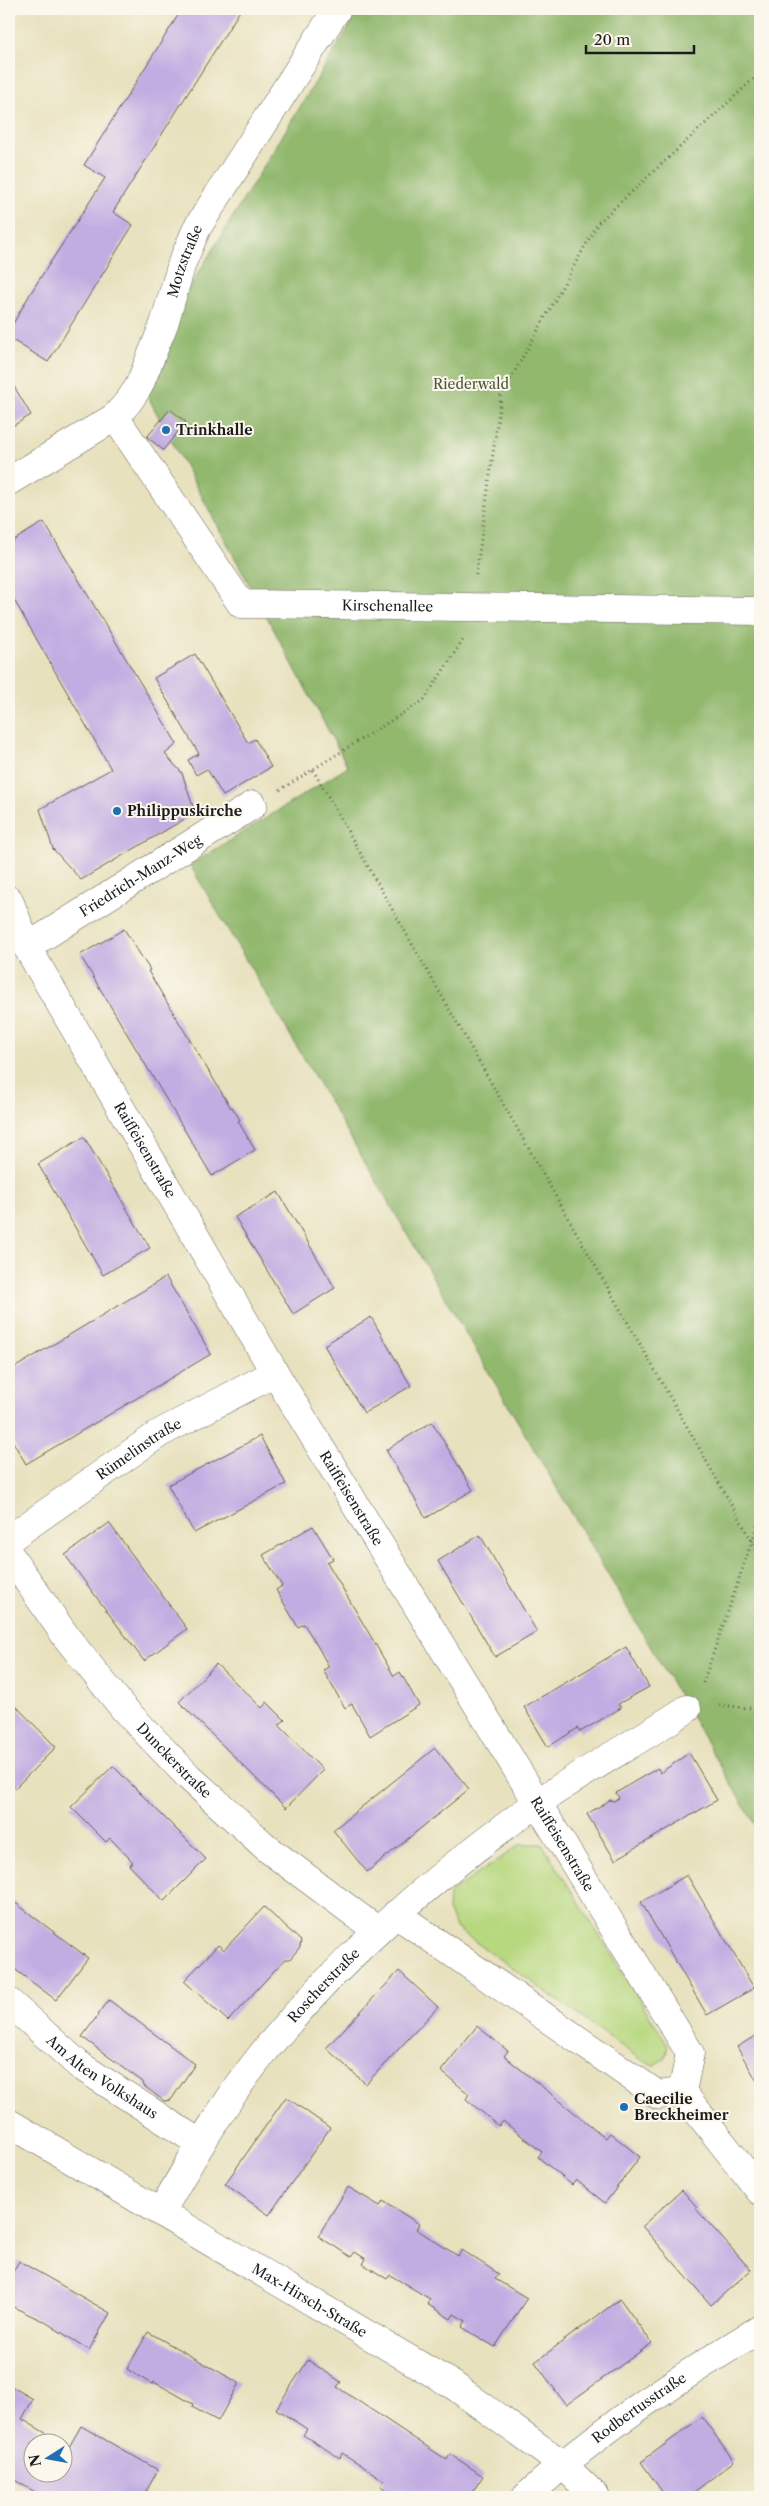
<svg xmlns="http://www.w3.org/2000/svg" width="769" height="2506" viewBox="0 0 769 2506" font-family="'Libre Caslon Text',serif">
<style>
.green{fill:#b8d880;stroke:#6a7a4e}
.forest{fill:#92b86e;stroke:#576a45}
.building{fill:#c2ade2;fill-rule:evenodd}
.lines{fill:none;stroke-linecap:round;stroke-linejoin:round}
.minor-casing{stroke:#636155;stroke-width:29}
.path{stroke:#636155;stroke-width:3;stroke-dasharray:1 4;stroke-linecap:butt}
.minor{stroke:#fff;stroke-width:28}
.poi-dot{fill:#1f6fb2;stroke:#fbf7ec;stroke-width:2}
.labels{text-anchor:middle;stroke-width:4;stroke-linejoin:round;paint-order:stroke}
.street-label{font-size:14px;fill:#1c1c1c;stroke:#fbf7ec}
.park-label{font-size:14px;fill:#4b543a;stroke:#fbf7ec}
.poi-label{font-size:14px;font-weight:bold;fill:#1c1c1c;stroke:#fbf7ec;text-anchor:start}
</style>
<rect width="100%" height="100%" fill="#fbf7ec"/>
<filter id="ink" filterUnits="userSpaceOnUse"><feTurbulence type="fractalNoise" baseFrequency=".02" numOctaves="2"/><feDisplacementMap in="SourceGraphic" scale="10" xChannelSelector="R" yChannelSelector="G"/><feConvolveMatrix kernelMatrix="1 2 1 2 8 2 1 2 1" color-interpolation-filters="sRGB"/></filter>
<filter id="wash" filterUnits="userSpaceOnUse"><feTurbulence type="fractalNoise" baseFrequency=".0096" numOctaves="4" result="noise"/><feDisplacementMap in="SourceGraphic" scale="20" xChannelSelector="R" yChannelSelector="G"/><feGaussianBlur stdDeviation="1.12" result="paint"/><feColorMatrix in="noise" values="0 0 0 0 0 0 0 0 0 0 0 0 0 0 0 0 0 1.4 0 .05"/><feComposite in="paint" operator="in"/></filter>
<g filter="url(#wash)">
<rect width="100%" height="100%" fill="#e8e1be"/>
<!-- green -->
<path class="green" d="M 521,1844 L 542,1844 L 668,2045 L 665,2059 L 653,2066 L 640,2059 L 456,1928 L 448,1910 L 449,1894 Z"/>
<!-- forest -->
<path class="forest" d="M 360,9 L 760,9 L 760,1833 L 190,865 L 348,767 L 136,375 Z"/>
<g id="blocks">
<!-- building -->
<g class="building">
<path d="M 182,9 L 241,9 L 113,212 L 133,225 L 48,362 L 9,338 L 9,331 L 30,294 L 105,178 L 84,165 Z"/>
<path d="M 9,378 L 31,415 L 9,428 Z"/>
<path d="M 170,409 L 186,422 L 163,450 L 147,437 Z"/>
<path d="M 44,522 L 177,744 L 165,754 L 182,773 L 195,813 L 81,880 L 53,849 L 40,809 L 111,769 L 9,591 L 9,543 Z"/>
<path d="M 195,654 L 248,743 L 255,739 L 271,767 L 223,796 L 207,769 L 196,775 L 188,760 L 199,754 L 154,678 Z"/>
<path d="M 124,929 L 150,970 L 148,971 L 231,1108 L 232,1107 L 240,1120 L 238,1121 L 255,1150 L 212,1176 L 80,955 Z"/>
<path d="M 84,1137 L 150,1248 L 103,1275 L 38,1164 Z"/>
<path d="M 278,1192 L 335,1288 L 293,1314 L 235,1217 Z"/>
<path d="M 166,1277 L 211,1354 L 26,1464 L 9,1435 L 9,1371 Z"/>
<path d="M 371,1317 L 411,1386 L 364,1413 L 324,1345 Z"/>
<path d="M 432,1422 L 473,1490 L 426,1518 L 386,1450 Z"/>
<path d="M 260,1436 L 286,1484 L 194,1533 L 168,1485 Z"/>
<path d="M 109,1523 L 187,1629 L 144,1661 L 65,1555 Z"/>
<path d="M 313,1526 L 333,1559 L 327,1562 L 394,1676 L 400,1672 L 419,1705 L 370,1736 L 352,1704 L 345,1708 L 323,1670 L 329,1667 L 318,1647 L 304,1624 L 298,1627 L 276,1590 L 282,1586 L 263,1555 Z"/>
<path d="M 480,1535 L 537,1632 L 495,1657 L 438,1561 Z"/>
<path d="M 626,1647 L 649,1687 L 618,1704 L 621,1708 L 580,1732 L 578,1728 L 548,1747 L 524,1707 Z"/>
<path d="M 216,1664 L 262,1708 L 267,1702 L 285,1720 L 279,1725 L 323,1770 L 286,1808 L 179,1702 Z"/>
<path d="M 9,1699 L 56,1747 L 15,1788 L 9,1782 Z"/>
<path d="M 435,1748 L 469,1789 L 367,1872 L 333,1830 Z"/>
<path d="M 689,1753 L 717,1800 L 615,1860 L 587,1814 L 610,1800 L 614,1801 L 619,1798 L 616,1793 L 637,1780 L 658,1768 L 660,1773 Z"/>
<path d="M 113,1766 L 206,1859 L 164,1901 L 129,1865 L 133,1862 L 110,1838 L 106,1842 L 71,1807 Z"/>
<path d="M 687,1875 L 754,1988 L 707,2015 L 641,1902 Z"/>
<path d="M 9,1898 L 88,1958 L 56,2000 L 9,1965 Z"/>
<path d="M 264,1907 L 301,1941 L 300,1947 L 290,1959 L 285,1959 L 228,2021 L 184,1981 L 218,1945 L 224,1950 Z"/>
<path d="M 399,1971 L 438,2007 L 366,2084 L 326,2048 Z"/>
<path d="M 109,2000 L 195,2064 L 171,2100 L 164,2101 L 144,2086 L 143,2082 L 82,2037 Z"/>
<path d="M 477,2026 L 508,2051 L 504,2056 L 606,2138 L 610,2133 L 640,2157 L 605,2203 L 576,2180 L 572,2185 L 538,2157 L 542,2152 L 503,2121 L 499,2126 L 466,2099 L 469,2094 L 441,2071 Z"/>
<path d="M 760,2033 L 760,2086 L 737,2047 Z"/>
<path d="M 286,2097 L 330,2128 L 269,2215 L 225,2184 Z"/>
<path d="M 348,2187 L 380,2206 L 383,2201 L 419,2224 L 416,2229 L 458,2256 L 462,2250 L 499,2274 L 495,2279 L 527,2298 L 495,2347 L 462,2327 L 466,2321 L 454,2314 L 451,2319 L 427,2304 L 430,2299 L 390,2275 L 387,2279 L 363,2264 L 366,2259 L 355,2252 L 351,2257 L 318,2236 Z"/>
<path d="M 682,2190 L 697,2207 L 695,2208 L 751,2270 L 711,2305 L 642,2226 Z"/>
<path d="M 19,2261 L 110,2313 L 89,2350 L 45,2322 L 9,2305 L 9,2279 Z"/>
<path d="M 620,2299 L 652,2343 L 566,2405 L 535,2362 Z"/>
<path d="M 148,2332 L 239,2383 L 218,2421 L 192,2407 L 193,2404 L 174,2393 L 154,2382 L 153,2385 L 127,2369 Z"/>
<path d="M 308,2360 L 341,2382 L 337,2387 L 447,2460 L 450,2454 L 483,2476 L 469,2497 L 398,2497 L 381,2486 L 384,2481 L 366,2468 L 342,2453 L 340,2458 L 303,2435 L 307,2429 L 276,2409 Z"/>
<path d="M 9,2385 L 33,2399 L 22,2419 L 69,2447 L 81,2426 L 158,2470 L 143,2497 L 44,2497 L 9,2477 ZM 32,2444 L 62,2444 L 62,2474 L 32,2474 Z"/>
<path d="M 702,2417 L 734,2461 L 689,2496 L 666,2497 L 641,2462 Z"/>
</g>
</g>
</g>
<g filter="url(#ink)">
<use href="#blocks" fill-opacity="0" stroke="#636155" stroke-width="1"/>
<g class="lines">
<defs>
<g id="minor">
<path id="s1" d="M 115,417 L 241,604 L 760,611"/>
<path id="s2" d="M 9,481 L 115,417 L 129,401 L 139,386 L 164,324 L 182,263 L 197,228 L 337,9"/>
<path id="s3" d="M 9,900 L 27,947 L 275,1373 L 690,2053 L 682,2092 L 760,2191"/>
<path id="s4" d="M 27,947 L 253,805"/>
<path id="s5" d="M 9,1539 L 160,1433 L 275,1373"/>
<path id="s6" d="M 9,1554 L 67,1638 L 124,1709 L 189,1777 L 268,1849 L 378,1931"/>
<path d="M 396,1914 L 658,2095 L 682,2092"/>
<path id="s7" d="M 9,2002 L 79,2065 L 201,2144"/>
<path id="s8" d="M 9,2123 L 453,2385 L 562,2464 L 596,2497"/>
<path id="s9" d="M 161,2212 C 192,2158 224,2102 263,2053 C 341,1957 435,1875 536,1804 C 585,1770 637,1742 687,1709"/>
<path id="s10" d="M 526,2497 C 596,2432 679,2378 760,2329"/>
</g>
</defs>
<!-- minor casing -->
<use href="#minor" class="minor-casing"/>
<!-- path -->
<g class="path">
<path d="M 476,575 L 501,396 L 598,223 L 760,73"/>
<path d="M 313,770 L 760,1555"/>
<path d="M 280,790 L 424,700 L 463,640"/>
<path d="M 703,1683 L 760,1518"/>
<path d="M 719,1705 L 760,1709"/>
</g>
<!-- minor -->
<use href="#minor" class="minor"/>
</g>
</g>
<!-- markers -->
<g class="poi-dot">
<circle cx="166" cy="430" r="5"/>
<circle cx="117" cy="811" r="5"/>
<circle cx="624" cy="2107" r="5"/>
</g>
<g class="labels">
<!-- street labels -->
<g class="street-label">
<text dy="5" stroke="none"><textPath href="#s2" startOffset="296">Motzstraße</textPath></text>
<text dy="5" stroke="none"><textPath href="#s1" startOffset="372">Kirschenallee</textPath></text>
<text dy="5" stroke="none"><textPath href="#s4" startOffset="134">Friedrich-Manz-Weg</textPath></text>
<text dy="5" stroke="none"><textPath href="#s3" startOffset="285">Raiffeisenstraße</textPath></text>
<text dy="5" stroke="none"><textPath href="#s5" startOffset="158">Rümelinstraße</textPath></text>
<text dy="5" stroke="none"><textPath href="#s3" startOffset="690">Raiffeisenstraße</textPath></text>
<text dy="5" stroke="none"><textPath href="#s6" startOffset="265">Dunckerstraße</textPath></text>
<text dy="5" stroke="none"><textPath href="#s3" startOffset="1095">Raiffeisenstraße</textPath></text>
<text dy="5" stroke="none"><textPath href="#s9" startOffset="280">Roscherstraße</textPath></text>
<text dy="5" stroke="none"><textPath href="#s7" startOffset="120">Am Alten Volkshaus</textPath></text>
<text dy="5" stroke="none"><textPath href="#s8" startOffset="349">Max-Hirsch-Straße</textPath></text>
<text dy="5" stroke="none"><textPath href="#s10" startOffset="144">Rodbertusstraße</textPath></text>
</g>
<!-- park labels -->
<g class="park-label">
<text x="471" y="389">Riederwald</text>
</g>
<!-- poi labels -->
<g class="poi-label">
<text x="176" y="435">Trinkhalle</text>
<text x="127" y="816">Philippuskirche</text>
<text x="634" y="2104">Caecilie<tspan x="634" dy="16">Breckheimer</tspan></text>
</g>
</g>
<!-- margin -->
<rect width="769" height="2506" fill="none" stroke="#fbf7ec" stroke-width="30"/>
<!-- north arrow -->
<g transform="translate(48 2458) rotate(259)"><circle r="24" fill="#fbf7ec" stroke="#a29f99"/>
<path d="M0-4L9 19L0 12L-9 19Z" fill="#1f6fb2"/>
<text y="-8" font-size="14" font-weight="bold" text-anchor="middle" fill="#1c1c1c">N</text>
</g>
<!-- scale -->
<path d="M586 45v8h108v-8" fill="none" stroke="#1c1c1c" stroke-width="2.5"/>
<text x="594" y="45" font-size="15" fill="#1c1c1c" stroke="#fbf7ec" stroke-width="4" paint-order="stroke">20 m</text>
</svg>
